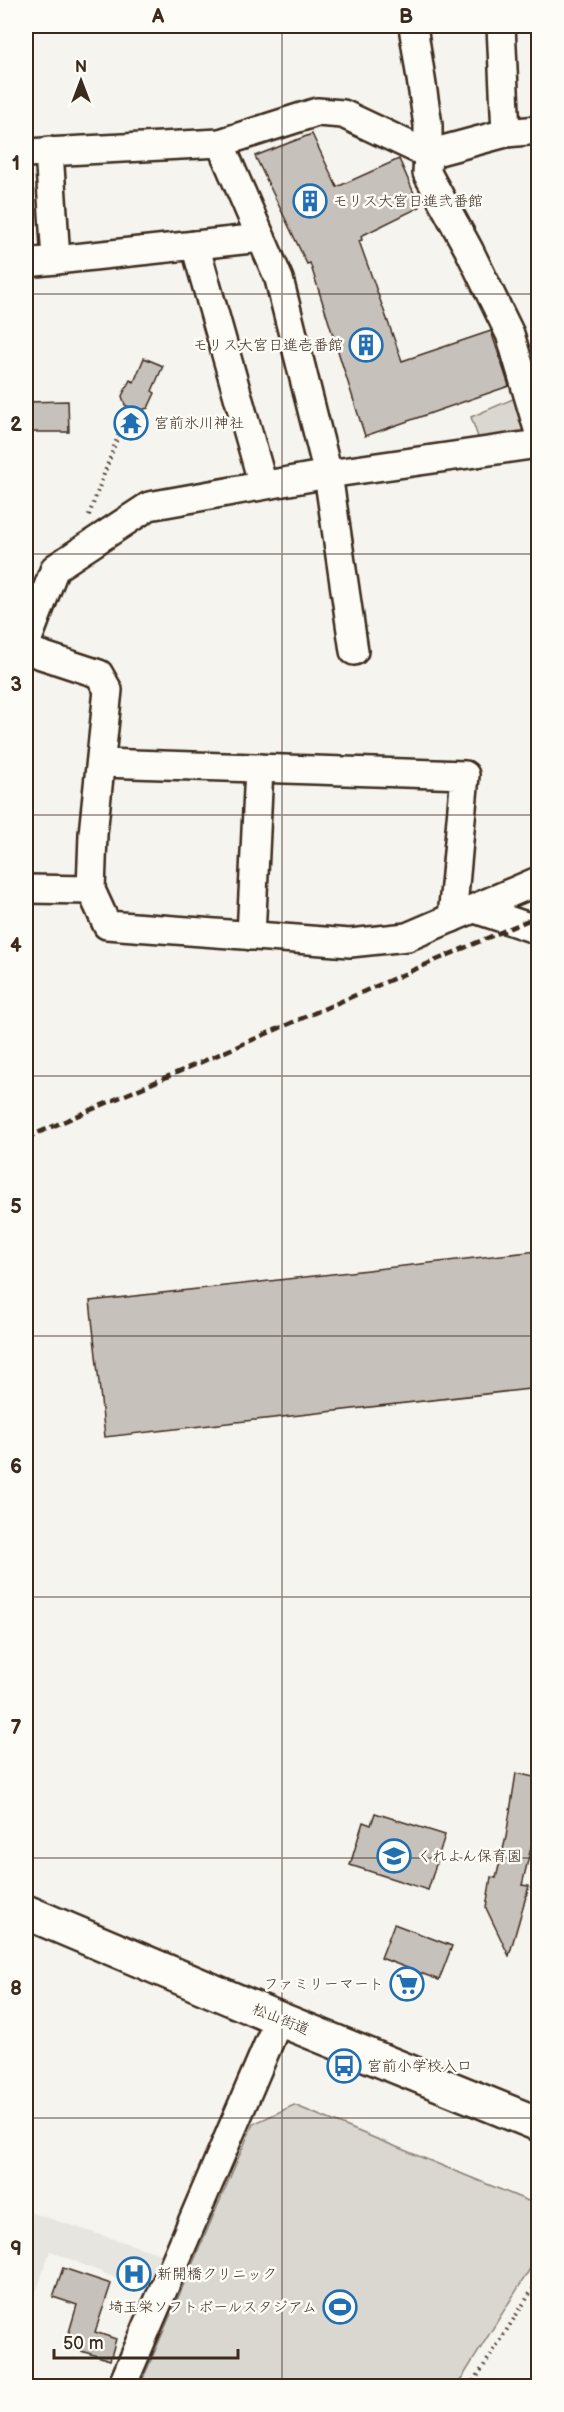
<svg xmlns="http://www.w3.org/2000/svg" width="564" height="2412" viewBox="0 0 564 2412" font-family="'Balsamiq Sans','Klee One',sans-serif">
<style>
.built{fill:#e7e5df}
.green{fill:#dad6d0;stroke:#8a8077;stroke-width:1.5}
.building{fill:#c7c1bb;stroke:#3b2a1e;stroke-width:1.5}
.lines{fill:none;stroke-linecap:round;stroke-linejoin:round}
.street-casing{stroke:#3b2a1e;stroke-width:32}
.secondary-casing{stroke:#3b2a1e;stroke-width:38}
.path{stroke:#3b2a1e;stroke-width:4;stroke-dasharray:1.5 4.5;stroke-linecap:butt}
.street{stroke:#fdfcf7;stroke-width:27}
.secondary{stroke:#fdfcf7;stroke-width:33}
.rail{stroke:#3b2a1e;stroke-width:4.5;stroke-dasharray:9 4.5;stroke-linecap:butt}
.grid{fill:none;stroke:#3b2a1e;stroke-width:1.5;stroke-opacity:0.55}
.labels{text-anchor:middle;stroke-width:5;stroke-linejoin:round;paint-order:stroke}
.poi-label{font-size:15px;fill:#3b2a1e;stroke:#fdfcf7;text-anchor:start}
.street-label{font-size:15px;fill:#3b2a1e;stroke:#fdfcf7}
.neatline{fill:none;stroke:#3b2a1e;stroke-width:2}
.grid-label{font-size:20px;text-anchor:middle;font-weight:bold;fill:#3b2a1e}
</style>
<rect width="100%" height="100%" fill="#f5f4ee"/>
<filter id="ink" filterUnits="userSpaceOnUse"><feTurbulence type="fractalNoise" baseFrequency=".0167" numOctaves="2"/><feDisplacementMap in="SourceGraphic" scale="12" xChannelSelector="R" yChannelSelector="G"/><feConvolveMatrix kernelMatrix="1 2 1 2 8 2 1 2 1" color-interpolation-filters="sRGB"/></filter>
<g filter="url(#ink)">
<!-- built -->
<path class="built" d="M 26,2211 L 167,2256 L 152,2293 L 50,2251 L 29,2313 L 26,2312 Z"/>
<!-- green -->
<g class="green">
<path d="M 520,396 L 531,438 L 480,443 L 471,417 Z"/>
<path d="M 294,2105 L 538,2205 L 538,2256 L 457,2386 L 154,2386 L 142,2381 L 253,2124 Z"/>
</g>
<!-- building -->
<g class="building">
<path d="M 312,134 L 337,187 L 399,159 L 420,207 L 361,236 L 362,240 L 359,241 L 402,361 L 491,331 L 509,386 L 365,436 L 310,263 L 307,264 L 255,156 Z"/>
<path d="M 144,358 L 163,366 L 152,391 L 155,393 L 148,408 L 137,411 L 125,405 L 122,396 L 130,380 L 134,382 Z"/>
<path d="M 68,401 L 69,432 L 26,432 L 26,402 Z"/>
<path d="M 538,1251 L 538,1388 L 105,1437 L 90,1301 Z"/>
<path d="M 516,1773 L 538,1778 L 538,1836 L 534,1835 L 522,1885 L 529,1886 L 509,1956 L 486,1908 L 491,1877 L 496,1878 L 506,1837 Z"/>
<path d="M 375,1813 L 445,1835 L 428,1890 L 350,1865 L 363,1822 L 371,1825 Z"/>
<path d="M 394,1924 L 452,1946 L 439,1980 L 381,1958 Z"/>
<path d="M 63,2268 L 111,2284 L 95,2332 L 116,2339 L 110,2360 L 65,2346 L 77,2305 L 53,2297 Z"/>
</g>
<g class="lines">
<defs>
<g id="street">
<path d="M 413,26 L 428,125 L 428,154 L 506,133 L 538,130"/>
<path d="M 501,26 L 506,133"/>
<path d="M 220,143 L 279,279 L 328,474 L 354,651"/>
<path d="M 26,153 L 220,143 L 317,112 L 343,114 L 428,154 L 427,173 L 469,250 L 510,334 L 538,429"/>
<path d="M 195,245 L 263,485"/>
<path d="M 56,260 L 261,238"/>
<path d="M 26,263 L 56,260 L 49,151"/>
<path d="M 26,644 L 55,568 L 149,506 L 328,474 L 538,444"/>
<path d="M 26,650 L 99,674 L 108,690 L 93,834 L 91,890 L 107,925 L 350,943 L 407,937 L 538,881"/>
<path d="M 101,763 L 465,775 L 452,918"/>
<path d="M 26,889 L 91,890"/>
<path d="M 475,909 L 538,930"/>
<path d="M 251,936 L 259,768"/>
<path d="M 122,2386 L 279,2019"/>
</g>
<path id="secondary" d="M 26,1912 L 279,2019 L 538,2124"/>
</defs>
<!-- street casing -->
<use href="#street" class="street-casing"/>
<!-- secondary casing -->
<use href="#secondary" class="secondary-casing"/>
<!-- path -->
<g class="path">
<path d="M 89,515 L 121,428"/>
<path d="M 471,2386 L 538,2281"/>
</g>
<!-- street -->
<use href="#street" class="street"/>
<!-- secondary -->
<use href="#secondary" class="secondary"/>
<!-- rail -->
<path class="rail" d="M 26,1138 L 538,916"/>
</g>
</g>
<!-- grid -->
<path class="grid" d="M 282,26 L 282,2386M 26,294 L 538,294M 26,554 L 538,554M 26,815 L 538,815M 26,1076 L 538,1076M 26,1336 L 538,1336M 26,1597 L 538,1597M 26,1858 L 538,1858M 26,2118 L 538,2118"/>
<!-- icons -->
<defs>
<symbol id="building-ring" viewBox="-11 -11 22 22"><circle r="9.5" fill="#fdfcf7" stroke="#1f6fb2" stroke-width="1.5"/><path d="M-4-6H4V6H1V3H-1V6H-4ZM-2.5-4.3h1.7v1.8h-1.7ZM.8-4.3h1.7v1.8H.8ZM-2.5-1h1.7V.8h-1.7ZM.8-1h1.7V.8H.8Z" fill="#1f6fb2"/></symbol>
<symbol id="temple-ring" viewBox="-11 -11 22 22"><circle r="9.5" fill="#fdfcf7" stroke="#1f6fb2" stroke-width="1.5"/><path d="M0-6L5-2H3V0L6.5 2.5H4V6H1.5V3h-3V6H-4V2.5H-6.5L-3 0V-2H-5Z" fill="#1f6fb2"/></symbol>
<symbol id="school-ring" viewBox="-11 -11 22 22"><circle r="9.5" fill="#fdfcf7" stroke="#1f6fb2" stroke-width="1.5"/><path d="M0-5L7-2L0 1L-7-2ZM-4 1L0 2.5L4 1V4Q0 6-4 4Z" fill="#1f6fb2"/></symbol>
<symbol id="supermarket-ring" viewBox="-11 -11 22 22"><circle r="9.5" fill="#fdfcf7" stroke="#1f6fb2" stroke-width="1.5"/><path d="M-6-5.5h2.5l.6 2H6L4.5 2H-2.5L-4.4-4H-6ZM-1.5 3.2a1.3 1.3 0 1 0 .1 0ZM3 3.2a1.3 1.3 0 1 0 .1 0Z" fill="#1f6fb2"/></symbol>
<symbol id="bus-ring" viewBox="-11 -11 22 22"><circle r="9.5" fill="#fdfcf7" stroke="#1f6fb2" stroke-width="1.5"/><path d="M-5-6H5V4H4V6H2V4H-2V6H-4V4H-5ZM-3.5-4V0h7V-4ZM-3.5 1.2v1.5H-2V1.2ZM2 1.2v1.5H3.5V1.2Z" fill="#1f6fb2"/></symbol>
<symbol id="hospital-ring" viewBox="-11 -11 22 22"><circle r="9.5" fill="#fdfcf7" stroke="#1f6fb2" stroke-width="1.5"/><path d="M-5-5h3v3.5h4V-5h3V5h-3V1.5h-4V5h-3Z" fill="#1f6fb2"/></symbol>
<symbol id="stadium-ring" viewBox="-11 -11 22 22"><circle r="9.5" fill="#fdfcf7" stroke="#1f6fb2" stroke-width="1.5"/><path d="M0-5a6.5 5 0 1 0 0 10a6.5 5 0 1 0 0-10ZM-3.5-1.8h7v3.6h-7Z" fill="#1f6fb2"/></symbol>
</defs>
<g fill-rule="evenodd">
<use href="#building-ring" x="291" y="182" width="38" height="38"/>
<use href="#building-ring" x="347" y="326" width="38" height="38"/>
<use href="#temple-ring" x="112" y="404" width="38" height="38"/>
<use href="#school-ring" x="375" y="1837" width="38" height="38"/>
<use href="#supermarket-ring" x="388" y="1965" width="38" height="38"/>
<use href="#bus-ring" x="325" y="2047" width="38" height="38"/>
<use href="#hospital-ring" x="115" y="2255" width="38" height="38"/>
<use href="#stadium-ring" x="321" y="2288" width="38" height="38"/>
</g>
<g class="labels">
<!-- poi labels -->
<g class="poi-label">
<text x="333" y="206">モリス大宮日進弐番館</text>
<text x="343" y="350" text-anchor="end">モリス大宮日進壱番館</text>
<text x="154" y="428">宮前氷川神社</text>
<text x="417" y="1861">くれよん保育園</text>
<text x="384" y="1989" text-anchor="end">ファミリーマート</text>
<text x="367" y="2071">宮前小学校入口</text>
<text x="157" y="2279">新開橋クリニック</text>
<text x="317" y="2312" text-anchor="end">埼玉栄ソフトボールスタジアム</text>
</g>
<!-- street labels -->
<g class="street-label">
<text transform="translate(281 2019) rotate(22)" y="5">松山街道</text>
</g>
</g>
<!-- margin -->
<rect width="564" height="2412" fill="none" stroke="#fdfcf7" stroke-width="66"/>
<!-- north arrow -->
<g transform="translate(81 81)" stroke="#fdfcf7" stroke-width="4.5" paint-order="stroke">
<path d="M0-4.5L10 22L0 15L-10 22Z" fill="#3b2a1e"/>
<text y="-9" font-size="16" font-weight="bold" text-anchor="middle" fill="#3b2a1e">N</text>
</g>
<!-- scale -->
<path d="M54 2349v9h184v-9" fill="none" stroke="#3b2a1e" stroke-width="3"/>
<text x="63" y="2349" font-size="18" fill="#3b2a1e" stroke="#fdfcf7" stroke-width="4.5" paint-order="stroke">50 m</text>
<rect x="33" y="33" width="498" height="2346" class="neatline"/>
<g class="grid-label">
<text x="158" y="23">A</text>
<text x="406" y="23">B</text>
<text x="16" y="170">1</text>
<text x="16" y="431">2</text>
<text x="16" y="691">3</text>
<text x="16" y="952">4</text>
<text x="16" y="1213">5</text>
<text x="16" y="1473">6</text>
<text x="16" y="1734">7</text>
<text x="16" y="1995">8</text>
<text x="16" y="2255">9</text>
</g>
</svg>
